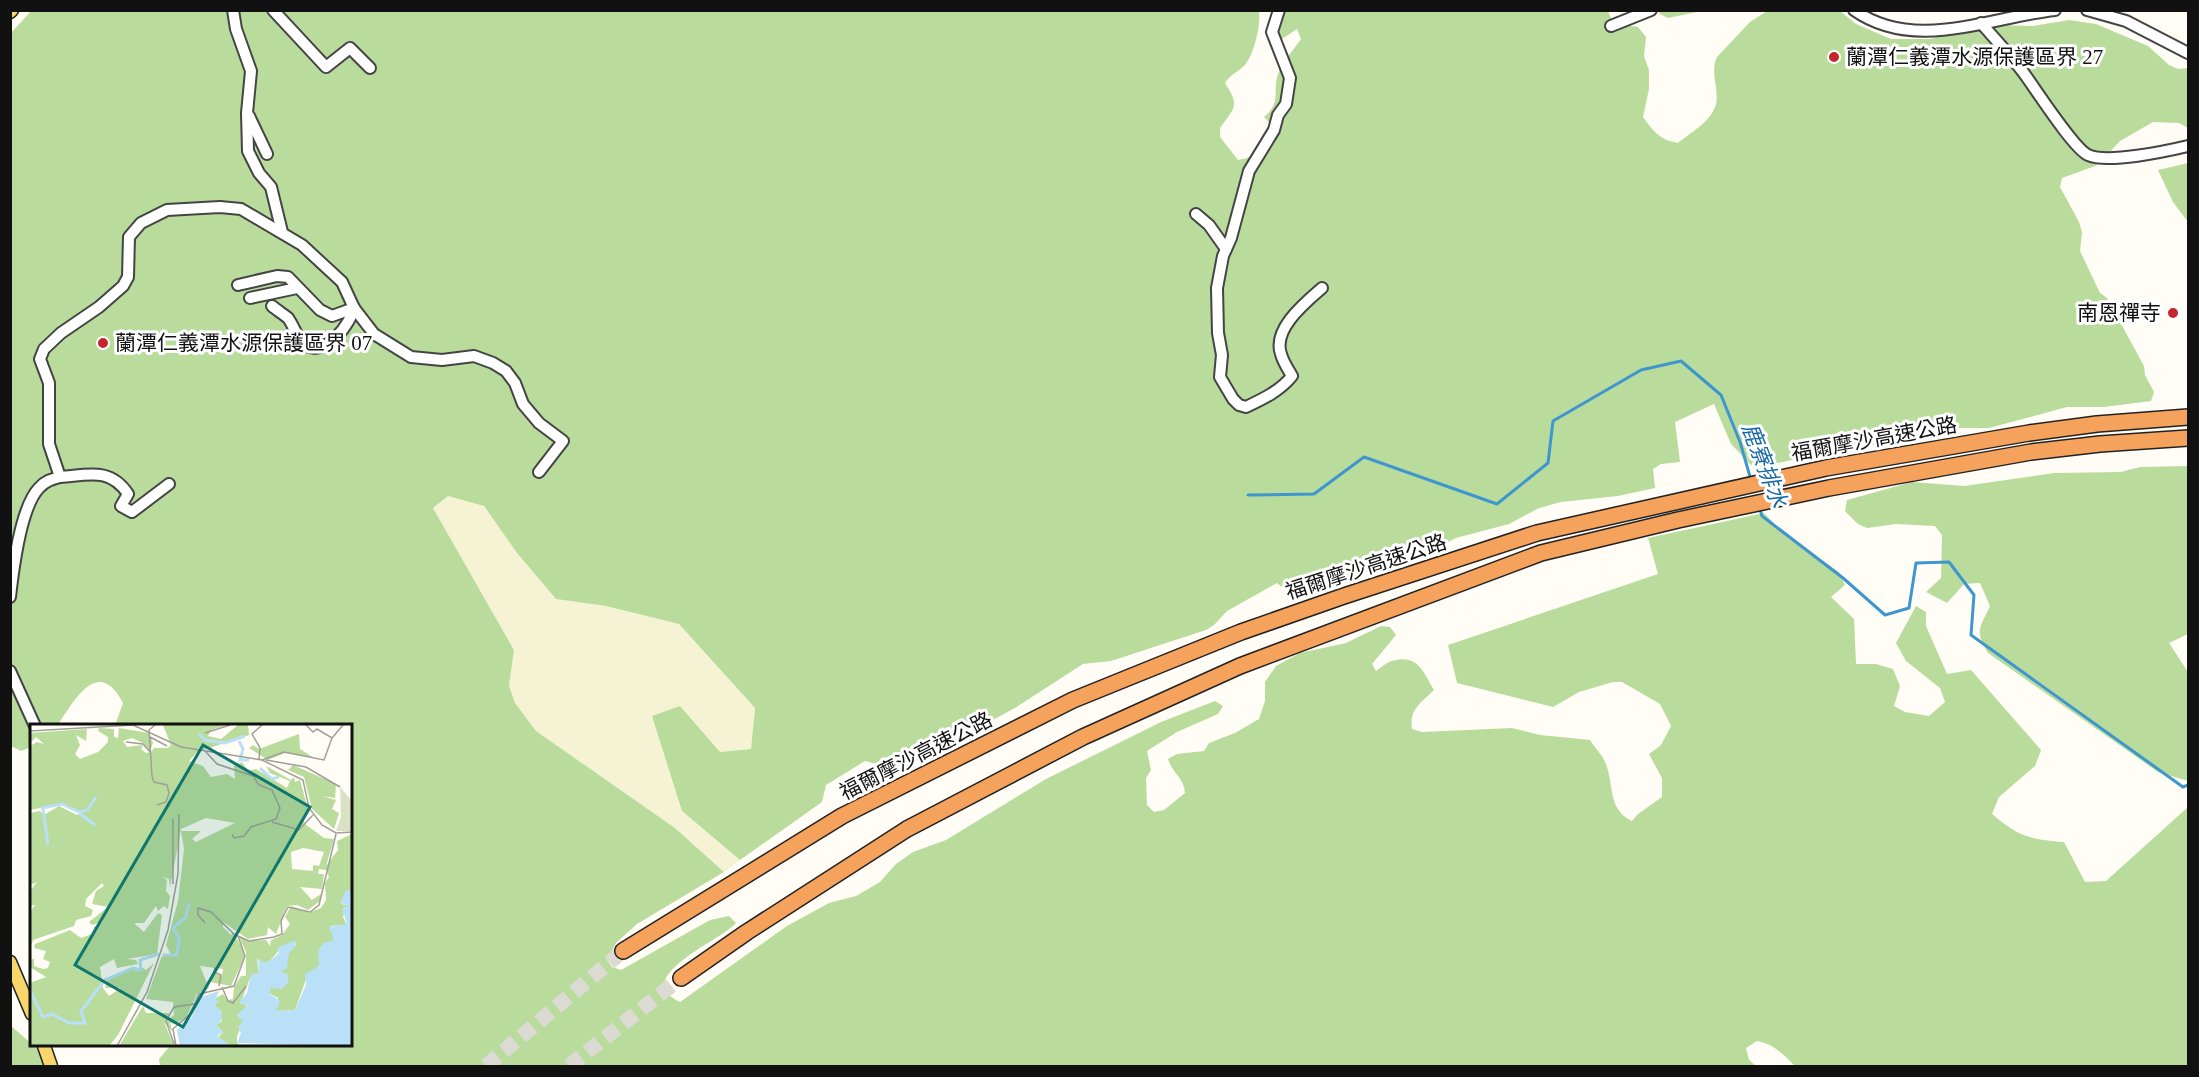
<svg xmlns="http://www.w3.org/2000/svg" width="2199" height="1077" viewBox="0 0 2199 1077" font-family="'Times New Roman','Noto Sans TC',serif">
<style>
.farmland{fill:#f6f3d4}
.forest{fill:#b9dc9c}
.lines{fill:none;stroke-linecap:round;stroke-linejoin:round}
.stream{stroke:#3f96cf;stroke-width:3}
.highway-tunnel{stroke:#dbdad3;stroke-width:15;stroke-dasharray:15 8;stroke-linecap:butt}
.minor-casing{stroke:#444;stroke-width:14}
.major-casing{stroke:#222;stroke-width:15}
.highway-casing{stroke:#222;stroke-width:18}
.minor{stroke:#fff;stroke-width:10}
.major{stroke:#f9d66b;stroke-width:12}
.highway{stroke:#f5a25d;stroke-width:15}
.poi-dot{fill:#c4262e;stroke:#fff;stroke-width:2}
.labels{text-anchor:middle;stroke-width:6;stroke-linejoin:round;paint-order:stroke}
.poi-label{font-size:21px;fill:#111;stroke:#fff;text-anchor:start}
.street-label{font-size:21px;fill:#111;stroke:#fff}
.water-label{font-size:22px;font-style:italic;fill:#1768a6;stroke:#fff}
.inset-river{fill:none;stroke:#b9e0f7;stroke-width:3}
.inset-road{fill:none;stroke:#a09f9a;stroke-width:1.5}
.view{fill:#0f766e;fill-opacity:0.15;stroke:#0f766e;stroke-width:3}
.inset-edge{fill:none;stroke:#111;stroke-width:3}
</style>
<rect width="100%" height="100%" fill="#fffdf5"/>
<!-- farmland -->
<path class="farmland" d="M 448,496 L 484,506 L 517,553 L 556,599 L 606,606 L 679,624 L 755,708 L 751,749 L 719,752 L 680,706 L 682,811 L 740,860 L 724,872 L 675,828 L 536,731 L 514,703 L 509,686 L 514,650 L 433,508 Z"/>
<!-- forest -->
<g class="forest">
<path d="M 32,10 L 1259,11 C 1261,24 1254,57 1243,67 C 1236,73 1230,75 1225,83 C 1240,106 1235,107 1220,128 L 1220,137 L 1238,160 C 1256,156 1276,152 1277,131 L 1264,117 C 1283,102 1271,89 1279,72 C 1284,60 1294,49 1301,39 L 1297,29 L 1282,39 L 1273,41 L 1273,32 L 1286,11 L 1608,11 L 1613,23 L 1638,27 L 1646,37 L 1644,56 L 1649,70 L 1649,89 L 1643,117 C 1653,131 1660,140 1678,143 C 1690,133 1710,122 1715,107 C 1721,93 1709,73 1717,57 L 1750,22 L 1767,11 L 1840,11 L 1856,24 L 1891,39 L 1929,39 L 1996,25 L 2033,26 L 2069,20 L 2096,24 L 2148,46 L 2169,65 L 2178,69 L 2188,68 L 2188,128 L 2179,123 L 2153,122 L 2120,141 L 2098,165 L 2062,178 L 2060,187 L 2079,222 L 2082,232 L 2080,251 L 2100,293 L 2107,298 L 2144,366 L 2145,375 L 2154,392 L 2151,401 L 2104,407 L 2067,407 L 1989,428 L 1950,428 L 1934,436 L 1839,450 L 1754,468 L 1731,444 L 1714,404 L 1675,422 L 1680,462 L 1661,464 L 1653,469 L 1655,488 L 1618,496 L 1561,502 L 1539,508 L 1509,524 L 1456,538 L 1422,555 L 1403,558 L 1330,586 L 1292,595 L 1277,583 L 1227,611 L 1214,625 L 1206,630 L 1111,661 L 1083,664 L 1015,708 L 909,765 L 891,768 L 865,761 L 826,785 L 822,802 L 740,860 L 682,811 L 652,716 L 680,706 L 720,752 L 751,749 L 755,708 L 679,624 L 606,606 L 556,599 L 517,553 L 484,506 L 448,496 L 433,508 L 514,650 L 509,686 L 515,703 L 536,731 L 675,828 L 724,872 L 637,924 L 616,943 L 607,960 L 612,967 L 621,970 L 710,920 L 729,916 L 736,923 C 722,940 628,978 680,1002 L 787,926 L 829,903 L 856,896 L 880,882 L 896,864 L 913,852 L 946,840 L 1046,779 L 1161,722 L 1215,701 L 1223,706 L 1218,714 L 1177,732 L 1147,751 L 1151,770 L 1146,778 L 1147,805 L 1154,812 L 1164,810 L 1185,793 C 1184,778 1173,774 1168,759 L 1177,754 L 1204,751 L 1209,743 L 1235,733 L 1259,719 L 1265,701 L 1265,682 L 1276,666 L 1300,653 L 1346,643 L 1381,626 L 1390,627 L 1396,635 L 1372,664 L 1376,671 C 1381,668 1387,662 1392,661 C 1418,653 1424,673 1434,690 C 1421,703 1409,709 1412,729 L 1422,732 L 1512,728 L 1540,735 L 1590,740 C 1595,748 1603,756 1606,764 C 1614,786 1608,810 1632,821 L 1638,814 L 1662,797 L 1662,778 L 1649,754 L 1661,745 L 1671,726 L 1660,704 L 1622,682 L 1613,682 L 1579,692 L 1553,707 L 1457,683 L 1448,645 L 1658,574 L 1648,538 L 1764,513 L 1784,534 L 1839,572 L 1845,585 L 1831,597 L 1854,619 L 1856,664 L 1876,664 L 1893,669 L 1900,686 L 1894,706 L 1905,712 L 1929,716 L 1945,702 L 1940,688 L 1906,661 L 1896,643 L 1916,606 L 1926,612 L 1926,626 L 1947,674 L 1971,670 L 2041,750 L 2035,766 L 1999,797 L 1992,814 C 2019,837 2029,839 2064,842 L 2085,882 L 2106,881 L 2188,807 L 2188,1066 L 1795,1066 C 1783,1054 1774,1044 1757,1041 L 1746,1048 L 1749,1060 L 1756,1066 L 160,1066 L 159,1059 L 170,1046 L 351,1046 L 351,726 L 116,726 L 116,723 L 123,703 C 98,655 74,701 57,726 L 32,726 L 31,747 L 21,751 L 11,746 L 10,34 Z"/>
<path d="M 1658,11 L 1702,11 L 1668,18 L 1660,14 Z"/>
<path d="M 2188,163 L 2188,222 L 2173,202 L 2158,170 Z"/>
<path d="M 2188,466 L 2188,634 L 2169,643 L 2188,672 L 2188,781 L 2158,772 L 1988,653 C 1974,630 1980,628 1990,606 L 1980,583 L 1964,584 L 1947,603 L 1926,592 L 1941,578 L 1942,535 L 1935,526 L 1896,524 L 1867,528 L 1858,524 L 1845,511 L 1847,500 L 1912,482 L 1964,486 L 2054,473 L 2121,472 L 2140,467 Z"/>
<path d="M 10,1025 L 57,1066 L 11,1066 Z"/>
</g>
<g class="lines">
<!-- stream -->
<g class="stream">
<path d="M 1248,495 L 1314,494 L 1364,457 L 1497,504 L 1548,463 L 1553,421 L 1641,370 L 1681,361 L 1721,395 L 1740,442 L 1751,480"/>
<path d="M 1759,506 L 1762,516 L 1843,578 L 1885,615 L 1909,608 L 1916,563 L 1949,562 L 1974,595 L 1971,635 L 2183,787 L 2188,785"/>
</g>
<!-- highway-tunnel -->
<g class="highway-tunnel">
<path d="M 486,1066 L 623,951"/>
<path d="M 569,1066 L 681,978"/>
</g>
<defs>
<g id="minor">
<path d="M 233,10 L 236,29 L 251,71 L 247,113 L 248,151 L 259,173 L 271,187 L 282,232"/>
<path d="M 273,10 L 326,67 L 350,48 L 370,68"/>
<path d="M 1279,10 L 1272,32 L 1290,78 L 1286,104 L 1278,115 L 1274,130 L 1249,171 L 1231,238 L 1223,256 L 1217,288 L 1218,333 L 1222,355 L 1220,377 L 1233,399 L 1239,405 L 1246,407 C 1263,399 1280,391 1292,376 C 1288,369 1283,362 1281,354 C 1272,329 1306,302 1322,288"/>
<path d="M 1854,10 C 1915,53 1989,17 2055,10"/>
<path d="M 2087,10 L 2126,21 L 2188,53"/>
<path d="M 1981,23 C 1995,39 2010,55 2023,72 C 2035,88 2073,148 2088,155 C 2107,164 2167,151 2188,146"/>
<path d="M 1611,26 L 1651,10"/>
<path d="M 249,116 L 267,154"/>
<path d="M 1196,214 L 1209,225 L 1226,249"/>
<path d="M 238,285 L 277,276 L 288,277 L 320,310 L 332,316 L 354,308"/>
<path d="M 250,298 L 297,288"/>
<path d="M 272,306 C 277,310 283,314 288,318 C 294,326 298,341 307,346 C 327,356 350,324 354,308"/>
<path d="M 60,477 C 88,475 110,467 128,494 L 121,506 L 132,512 L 169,484"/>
<path d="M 10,597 C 13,570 20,508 39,488 C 45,481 52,479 60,477 L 49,444 L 49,383 L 40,359 L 44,349 L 61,333 L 99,307 L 123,286 L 128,277 L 129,237 L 141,223 L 167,210 L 220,207 L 241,209 L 302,245 L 342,282 L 354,308 L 374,334 L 411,357 L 442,360 L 474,356 L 493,363 L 506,371 L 515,383 L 523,404 L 539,423 L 563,441 L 539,472"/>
<path d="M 10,671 L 35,726"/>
</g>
<g id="major">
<path d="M 10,12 L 12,10"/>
<path d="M 10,962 L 32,1014"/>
<path d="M 44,1046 L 51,1066"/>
</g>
<g id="highway">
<path d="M 623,951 L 842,816 L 1073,700 L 1241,632 L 1344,596 L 1537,533 L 1826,468 L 2029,433 L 2097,424 L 2188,417"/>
<path d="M 681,978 L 747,932 L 907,829 L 1083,737 L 1240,666 L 1541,553 L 1678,520 L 1829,488 L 2031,452 L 2100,444 L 2188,438"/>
</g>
</defs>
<!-- minor casing -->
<use href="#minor" class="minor-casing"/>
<!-- major casing -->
<use href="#major" class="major-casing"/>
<!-- highway casing -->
<use href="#highway" class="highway-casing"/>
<!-- minor -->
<use href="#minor" class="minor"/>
<!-- major -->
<use href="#major" class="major"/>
<!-- highway -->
<use href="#highway" class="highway"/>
</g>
<!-- markers -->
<g class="poi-dot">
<circle cx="1834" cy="57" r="6"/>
<circle cx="2173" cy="313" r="6"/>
<circle cx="103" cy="343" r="6"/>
</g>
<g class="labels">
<!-- poi labels -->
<g class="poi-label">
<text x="1846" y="64">蘭潭仁義潭水源保護區界 27</text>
<text x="2161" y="320" text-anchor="end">南恩禪寺</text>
<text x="115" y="350">蘭潭仁義潭水源保護區界 07</text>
</g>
<!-- street labels -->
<g class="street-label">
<text transform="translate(1874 439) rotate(-10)" y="7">福爾摩沙高速公路</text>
<text transform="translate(1366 567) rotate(-18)" y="7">福爾摩沙高速公路</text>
<text transform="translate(916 756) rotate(-27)" y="7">福爾摩沙高速公路</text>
</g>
<!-- water labels -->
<g class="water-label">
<text transform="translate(1765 465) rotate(69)" y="8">鹿寮排水</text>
</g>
</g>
<!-- overview -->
<g transform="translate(30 724)">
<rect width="322" height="322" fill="#fffdf5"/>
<path d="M 133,1 L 196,1 L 181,6 L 178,12 L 191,15 L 208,1 L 218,1 L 219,11 L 167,28 L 159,37 L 173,42 L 181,53 L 197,50 L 205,55 L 204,42 L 212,38 L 218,47 L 226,45 L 257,64 L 260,57 L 240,49 L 236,42 L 261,56 L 264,53 L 265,58 L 270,56 L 279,89 L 273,95 L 275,100 L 294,114 L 304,115 L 296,142 L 308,126 L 307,117 L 322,110 L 322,167 L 316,167 L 311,180 L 317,181 L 313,193 L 317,201 L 301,202 L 304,216 L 289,226 L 289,242 L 276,255 L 265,286 L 246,287 L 248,274 L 239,269 L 240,264 L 257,260 L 258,251 L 251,248 L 259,228 L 267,219 L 251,224 L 240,237 L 234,239 L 227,235 L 229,249 L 221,252 L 210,280 L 216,280 L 217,284 L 207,291 L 214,297 L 207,312 L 207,319 L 212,322 L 201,322 L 188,313 L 193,308 L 186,301 L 192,297 L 192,288 L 184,281 L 186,274 L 193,270 L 198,276 L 203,275 L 204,263 L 211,252 L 216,252 L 216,228 L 209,213 L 221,217 L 236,216 L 240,222 L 241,216 L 252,211 L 260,200 L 255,193 L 261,182 L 280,188 L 291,184 L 296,176 L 295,159 L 299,153 L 296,146 L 289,145 L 288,150 L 294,150 L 292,165 L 270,163 L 282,176 L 291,170 L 290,177 L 278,186 L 267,181 L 257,182 L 246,210 L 238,203 L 237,211 L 218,215 L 193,198 L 193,203 L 201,211 L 203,208 L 214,227 L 214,234 L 201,262 L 180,258 L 182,249 L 192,252 L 193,245 L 170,242 L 179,264 L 167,270 L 157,292 L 145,300 L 140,299 L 143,308 L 134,298 L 144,322 L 89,322 L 113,282 L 116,289 L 139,289 L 138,296 L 144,291 L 143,278 L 116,275 L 132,232 L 141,231 L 136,221 L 148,177 L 154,125 L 151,107 L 171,107 L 162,115 L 166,118 L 205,99 L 176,94 L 151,105 L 140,164 L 139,155 L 132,153 L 137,156 L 136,167 L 140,172 L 138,185 L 134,182 L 128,187 L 126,182 L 114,199 L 104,199 L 114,208 L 128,189 L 132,191 L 127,230 L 97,235 L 106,236 L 108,240 L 87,244 L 84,235 L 70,243 L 73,264 L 79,272 L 91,264 L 75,264 L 78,254 L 100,244 L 107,247 L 110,242 L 116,246 L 124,239 L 88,311 L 79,322 L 0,322 L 0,259 L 16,253 L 0,243 L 0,235 L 4,235 L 4,242 L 13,245 L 18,244 L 20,238 L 13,235 L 16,227 L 4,224 L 5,220 L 40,206 L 51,214 L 62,210 L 64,203 L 74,197 L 62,201 L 59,198 L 78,183 L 62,180 L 66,167 L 74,162 L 72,159 L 56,175 L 55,182 L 63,186 L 61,192 L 46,196 L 44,202 L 3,216 L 0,224 L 0,188 L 5,181 L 0,181 L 0,167 L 7,158 L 0,161 L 0,89 L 10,87 L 14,91 L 29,82 L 47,91 L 51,89 L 33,79 L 0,86 L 0,22 L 7,18 L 14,20 L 6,13 L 0,19 L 0,9 L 57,5 L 56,17 L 46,11 L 50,21 L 45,30 L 50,35 L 68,28 L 78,18 L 78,13 L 68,7 L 69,4 L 84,5 L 84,13 L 88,14 L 89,4 L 119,9 L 123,19 L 120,27 L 113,19 L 102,14 L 93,17 L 97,23 L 113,21 L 111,25 L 116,29 L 121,28 L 124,24 L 138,24 L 141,21 ZM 273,124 L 294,128 L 289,142 L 283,141 L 283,147 L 262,145 L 261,128 ZM 269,10 L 270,25 L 284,34 L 255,29 L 238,36 L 219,24 L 223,21 L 229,25 ZM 263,41 L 306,60 L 305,74 L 292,72 L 306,76 L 302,85 L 309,89 L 304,105 L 282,85 L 274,53 L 258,46 Z" fill="#b9dc9c" fill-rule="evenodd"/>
<path d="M 310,63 L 322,77 L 322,107 L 306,107 L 311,93 Z" fill="#d9e3c4"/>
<path d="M 316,166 L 323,167 L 322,322 L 207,319 L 211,309 L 208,303 L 213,297 L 207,291 L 218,281 L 210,280 L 211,276 L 217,269 L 221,250 L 229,249 L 228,234 L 234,239 L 240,237 L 249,229 L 247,224 L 266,216 L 264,225 L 259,228 L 257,244 L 251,248 L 259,251 L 257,260 L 252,265 L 240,264 L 239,269 L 250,277 L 246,287 L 265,286 L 276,261 L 275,250 L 289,242 L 288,226 L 294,219 L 304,216 L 299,203 L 317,200 L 312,185 L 317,181 L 310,179 ZM 189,267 L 186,275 L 189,278 L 184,281 L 192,288 L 192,296 L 186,301 L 193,308 L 187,312 L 201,322 L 150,322 L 147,306 L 161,294 L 171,273 Z" fill="#b9e0f7"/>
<path class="inset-river" d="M 169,10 L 175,16 L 195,19 L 215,12M 209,17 L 213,25 L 210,36 L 219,36M 230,44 L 242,55 L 249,53M 11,84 L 32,80 L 49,88M 13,85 L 18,121M 49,88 L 57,86 L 66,73M 49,89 L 65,101M 133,231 L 147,231 L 149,214 L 143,204 L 156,193 L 159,179M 0,266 L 13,293 L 22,290 L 39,299 L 55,299 L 51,287 L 75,256 L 103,244 L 111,246 L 110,236 L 129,230"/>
<path class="inset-road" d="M 125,1 L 119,6 L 122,52 L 124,58 L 137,61 L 139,69 L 136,78 L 127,81M 276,1 L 283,8 L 287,5 L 302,14 L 313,1M 0,7 L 103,1 L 151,23 L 232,36 L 273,56 L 279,84 L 292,101 L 306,109 L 323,108M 175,9 L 200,1M 120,13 L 137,22M 96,18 L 113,20 L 121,29M 175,27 L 187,40 L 223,52 L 229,61 L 242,66 L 250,84 L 246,95 L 221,103 L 214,112 L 204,114 L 202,110M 229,35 L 230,24 L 222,10 L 232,1M 232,36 L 254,28 L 294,36 L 302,14M 236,36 L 276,43 L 310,63M 242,98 L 269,106 L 283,91M 143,160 L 143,95M 175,199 L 168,191 L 168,184 L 181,188 L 207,213M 185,243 L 184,248 L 191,251 L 189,262M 192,263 L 198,277 L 203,279 L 216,262M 144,320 L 136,297 L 144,283 L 164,280M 87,322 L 117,268 L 138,206 L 148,150 L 149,90M 146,322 L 143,305 L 160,290 L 169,270 L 204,262 L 215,232 L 208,212 L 219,217 L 244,213 L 252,210 L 251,197 L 258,183 L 280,188 L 289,181 L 306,110"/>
<path class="view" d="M 173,21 L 280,83 L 153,303 L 45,241 Z"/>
<rect width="322" height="322" class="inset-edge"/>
</g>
<!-- border -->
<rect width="2199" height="1077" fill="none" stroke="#111111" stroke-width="24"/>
</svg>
